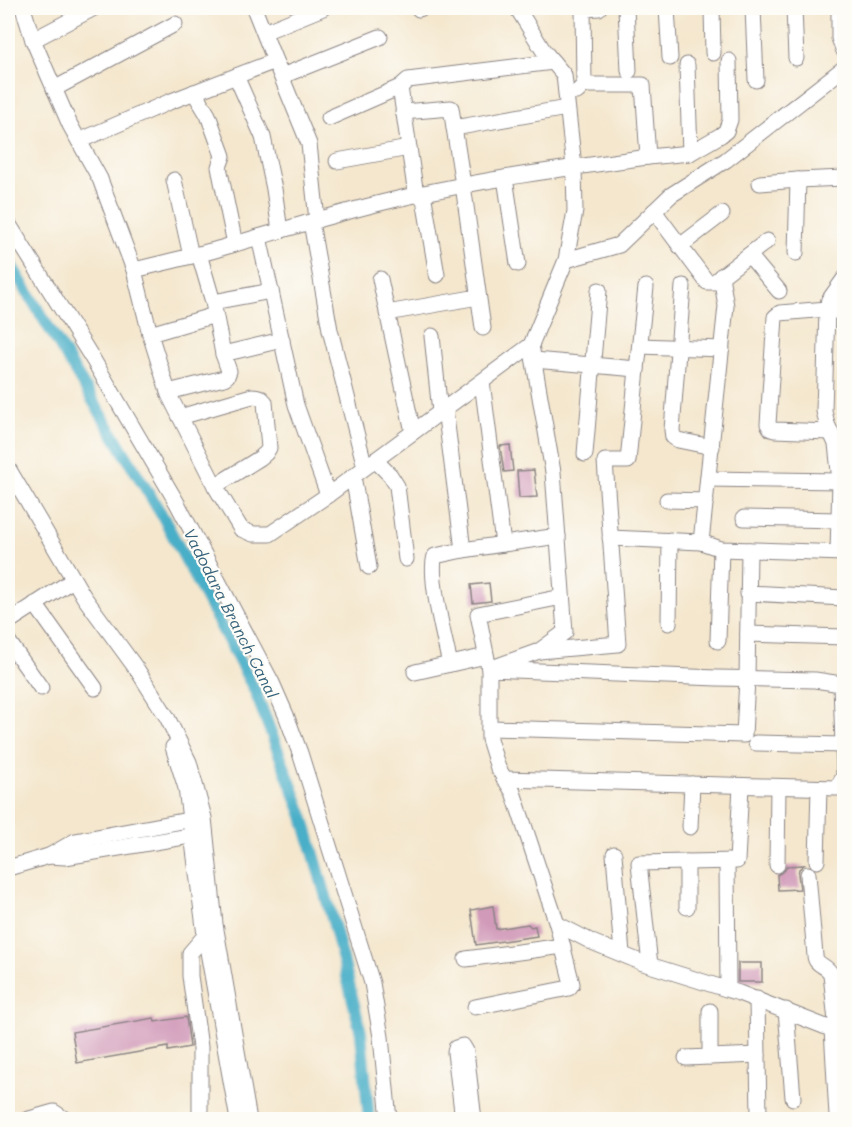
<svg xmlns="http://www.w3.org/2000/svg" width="852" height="1127" viewBox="0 0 852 1127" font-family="Mali,sans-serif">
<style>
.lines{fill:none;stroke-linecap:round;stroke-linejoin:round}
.canal{stroke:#49afc8;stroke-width:12}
.building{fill:#d19ab9}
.minor-casing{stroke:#8b8484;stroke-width:17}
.minor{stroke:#fff;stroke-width:15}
.labels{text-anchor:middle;stroke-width:4.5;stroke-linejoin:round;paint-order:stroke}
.water-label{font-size:16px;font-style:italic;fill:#34617a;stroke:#fdfcf7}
</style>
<rect width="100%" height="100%" fill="#fdfcf7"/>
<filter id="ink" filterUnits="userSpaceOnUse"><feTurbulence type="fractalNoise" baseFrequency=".0167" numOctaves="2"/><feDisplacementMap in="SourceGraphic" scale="12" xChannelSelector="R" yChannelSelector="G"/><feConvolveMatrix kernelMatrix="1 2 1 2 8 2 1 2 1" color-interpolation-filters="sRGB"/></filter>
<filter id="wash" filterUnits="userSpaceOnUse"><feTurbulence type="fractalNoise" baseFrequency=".008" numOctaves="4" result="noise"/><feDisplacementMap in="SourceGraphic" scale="24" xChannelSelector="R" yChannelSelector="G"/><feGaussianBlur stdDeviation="1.35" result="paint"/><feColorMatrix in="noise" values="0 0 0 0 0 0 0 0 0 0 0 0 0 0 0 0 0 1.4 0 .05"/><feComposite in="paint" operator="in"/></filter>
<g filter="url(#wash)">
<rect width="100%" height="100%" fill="#f4e7ce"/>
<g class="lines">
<!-- canal -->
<path class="canal" d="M 8,260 L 163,517 L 255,691 L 303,816 L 336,932 L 361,1033 L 369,1120"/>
</g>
<g id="blocks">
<!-- building -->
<g class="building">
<path d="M 510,445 L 513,471 L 504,472 L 500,446 Z"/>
<path d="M 534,470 L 537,497 L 519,498 L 517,471 Z"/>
<path d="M 489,583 L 491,601 L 473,603 L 471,585 Z"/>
<path d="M 804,865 L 799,869 L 798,874 L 800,889 L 778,890 L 777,875 L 785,870 L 787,866 Z"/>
<path d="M 493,906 L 496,929 L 528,924 L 531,927 L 535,926 L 537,936 L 476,945 L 471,910 Z"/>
<rect x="738" y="963" width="24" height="19"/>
<path d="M 186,1017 L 190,1047 L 168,1051 L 168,1047 L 77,1063 L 72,1032 L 154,1018 L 155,1022 Z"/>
</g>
</g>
</g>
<g filter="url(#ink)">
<use href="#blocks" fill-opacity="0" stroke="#8b8484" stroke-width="1.5"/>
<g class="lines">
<defs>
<g id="minor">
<path d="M 23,8 L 33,40 L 70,125 L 100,179 L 134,270 L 150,334 L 169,395 L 215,486 L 241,529 L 253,534 L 270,534 L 328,495 L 531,345 L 566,260 L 575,211 L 574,167 L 564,75 L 543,50 L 519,11 L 519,8"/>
<path d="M 254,8 L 275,61"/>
<path d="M 418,8 L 419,9 L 422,8"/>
<path d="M 626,8 L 629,71"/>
<path d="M 667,8 L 670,58"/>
<path d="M 712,8 L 713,53"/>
<path d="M 753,8 L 756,80"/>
<path d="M 794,8 L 796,58"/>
<path d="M 839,8 L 839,38 L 844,51"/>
<path d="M 583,9 L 599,8"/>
<path d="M 264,32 L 323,8"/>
<path d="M 33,40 L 94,8"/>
<path d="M 687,65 L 690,153"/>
<path d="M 236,76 L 263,137 L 274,189 L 280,231"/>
<path d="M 282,76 L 380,37"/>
<path d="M 54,89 L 175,24"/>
<path d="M 194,92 L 208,115 L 223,156 L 219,167 L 235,244"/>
<path d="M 577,92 L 584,85 L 583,8"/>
<path d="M 403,112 L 451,108 L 463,185 L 483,328"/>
<path d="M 329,118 L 400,87"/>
<path d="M 454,128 L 567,108"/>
<path d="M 79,141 L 169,102 L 275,61 L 309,144 L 317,220"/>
<path d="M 648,157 L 690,153 L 721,135 L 726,131 L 730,120 L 729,61"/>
<path d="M 337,161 L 409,148"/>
<path d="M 505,178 L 518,264"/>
<path d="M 174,180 L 191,256"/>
<path d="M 760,183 L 798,180"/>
<path d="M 423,193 L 437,275"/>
<path d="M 416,195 L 400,87 L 408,80 L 553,62"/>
<path d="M 654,211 L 707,282 L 714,282 L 767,241"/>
<path d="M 311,222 L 330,330 L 365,467"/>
<path d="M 8,223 L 94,361 L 177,503 L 272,683 L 286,715 L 300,753 L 372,983 L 381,1037 L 389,1120"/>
<path d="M 259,237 L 296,405 L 328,495"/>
<path d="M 680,246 L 722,214"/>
<path d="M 796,253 L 798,180 L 844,178"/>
<path d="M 749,255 L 779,291"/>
<path d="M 566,260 L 619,245 L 671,195 L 726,160 L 844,68"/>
<path d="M 134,270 C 162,263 190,257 218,249 C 280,231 342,211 406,197 C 485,179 567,168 648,157 L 643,85 L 584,85"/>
<path d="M 721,276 L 726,306 L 701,542 L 721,549 L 844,553"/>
<path d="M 380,279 L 413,432"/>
<path d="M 683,286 L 672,430 L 673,437 L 678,440 L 712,447"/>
<path d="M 829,300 L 844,318"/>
<path d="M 213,302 L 271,291"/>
<path d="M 827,309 L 780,313 L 775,317 L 768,424 L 771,429 L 774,430 L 830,432"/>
<path d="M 387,313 L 478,297"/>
<path d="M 150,334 L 215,315"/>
<path d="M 432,336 L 440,412"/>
<path d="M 531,345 L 553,472 L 565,632 L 539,651 L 489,669 L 478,614 L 562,597"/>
<path d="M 640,346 L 722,349"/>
<path d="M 223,354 L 282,340"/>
<path d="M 534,360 L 637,369 L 646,287"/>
<path d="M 482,382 L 503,544"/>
<path d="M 168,392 L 224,378 L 227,376 L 229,371 L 223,354 L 213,302 L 199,254"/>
<path d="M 445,409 L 463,550 L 558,536"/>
<path d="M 180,417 L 252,396 C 258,396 261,397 265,402 L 269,448 L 266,453 L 260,458 L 215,486"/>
<path d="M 585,454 L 599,290"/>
<path d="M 375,460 L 390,475 L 397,486 L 406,559"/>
<path d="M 8,468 L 84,597 L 138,671 L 167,717 L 189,762 L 204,818 L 215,924 L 249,1120"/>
<path d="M 353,476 L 369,567"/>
<path d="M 708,479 L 840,481"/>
<path d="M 667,500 L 706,501"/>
<path d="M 744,518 L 839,520"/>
<path d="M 610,538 L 701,542"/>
<path d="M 838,552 L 840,481 L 836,444 L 827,424 L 824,411 L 827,309 L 829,300 L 844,279"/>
<path d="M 748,593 L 844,598"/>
<path d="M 35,604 L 95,688"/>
<path d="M 8,622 L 73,580"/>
<path d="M 669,623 L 670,540"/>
<path d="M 748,634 L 844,637"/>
<path d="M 8,641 L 41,688"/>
<path d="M 718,641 L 721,549"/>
<path d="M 539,651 L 618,644 L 605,461 L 628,461 L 637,369"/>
<path d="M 450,664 C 445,641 428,576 435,556 L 463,550"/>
<path d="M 415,672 L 486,656"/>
<path d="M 489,728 L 744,735 L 747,679 L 749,550"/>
<path d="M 756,743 L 843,745"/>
<path d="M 173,747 L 186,788 L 205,935 L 238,1120"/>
<path d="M 844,776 L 841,684 L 815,680 L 717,678 L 489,669 L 489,739 L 498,768 L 513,792 L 557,924 L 592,942 L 643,963 L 739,993 L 844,1034"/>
<path d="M 504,779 L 837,788 L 844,776"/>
<path d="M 690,827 L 692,784"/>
<path d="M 614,854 L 622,954"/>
<path d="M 49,856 L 75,841 L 199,818"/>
<path d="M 727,861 L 728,989"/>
<path d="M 817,861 L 819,788"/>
<path d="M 687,862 L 687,907"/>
<path d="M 777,865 L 778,787"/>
<path d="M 8,868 L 49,856 L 65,857 L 202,834"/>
<path d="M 808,874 L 815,956 C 816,966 827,965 831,974 L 837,1031"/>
<path d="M 466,959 L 563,946"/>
<path d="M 650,965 L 639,863 L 737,861 L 741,786"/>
<path d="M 757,999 L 759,1115"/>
<path d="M 475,1007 L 569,988 L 572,984 L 557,924"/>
<path d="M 786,1010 L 793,1098"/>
<path d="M 710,1011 L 710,1057"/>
<path d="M 832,1029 L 837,1116"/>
<path d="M 686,1058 L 758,1055"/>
<path d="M 26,1120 L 54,1112 L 66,1120"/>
<path d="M 200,1120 L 200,1047 L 190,976 L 190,953 L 209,931"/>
<path d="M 463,1120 L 455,1052 L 456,1048 L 463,1046 L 466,1051 L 474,1120"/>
</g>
</defs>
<!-- minor casing -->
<use href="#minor" class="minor-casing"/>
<!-- minor -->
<use href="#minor" class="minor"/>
</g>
</g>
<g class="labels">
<!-- water labels -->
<g class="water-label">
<text transform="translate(231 613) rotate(63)" y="6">Vadodara Branch Canal</text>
</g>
</g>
<!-- margin -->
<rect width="852" height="1127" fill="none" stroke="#fdfcf7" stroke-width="30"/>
</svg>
